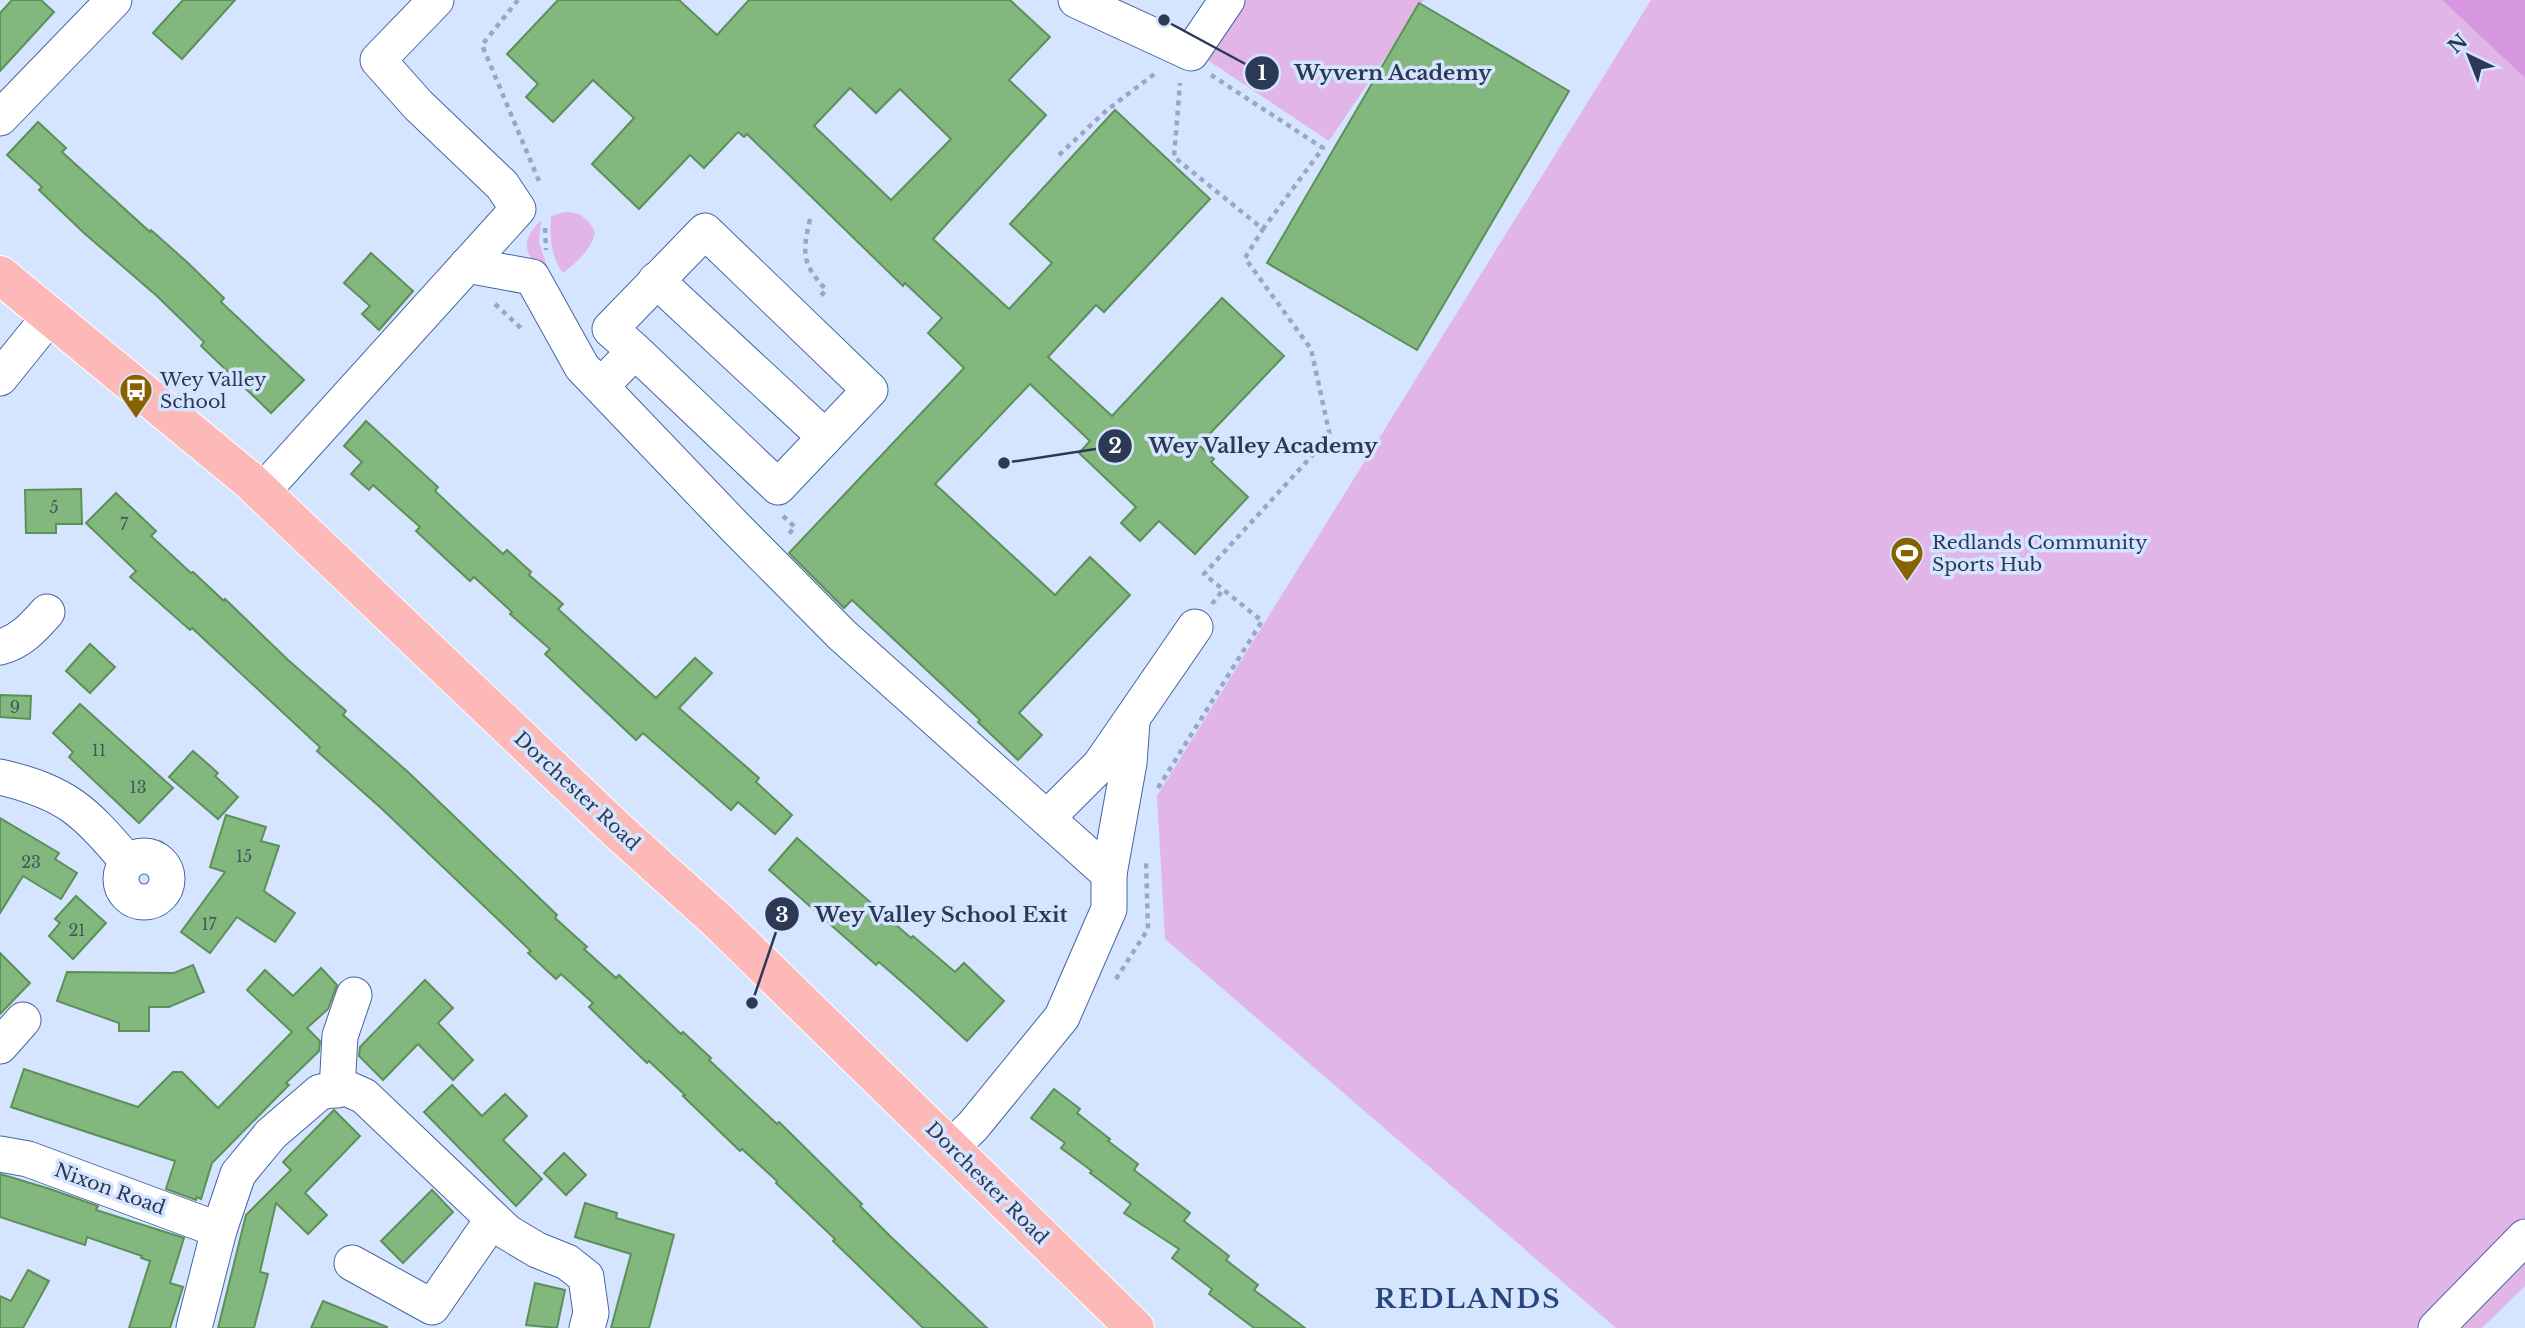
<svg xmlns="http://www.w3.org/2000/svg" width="2525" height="1328" font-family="'Libre Baskerville',serif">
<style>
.green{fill:#e1b6e7}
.forest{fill:#d797e0}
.building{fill:#82b77d;stroke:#5c9058;stroke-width:2;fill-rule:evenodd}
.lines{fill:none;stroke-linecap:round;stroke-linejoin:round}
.minor-casing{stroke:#4766a0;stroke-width:37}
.major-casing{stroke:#fff;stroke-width:40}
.path{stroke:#98a7c2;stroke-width:4.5;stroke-dasharray:5 5;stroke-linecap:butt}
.minor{stroke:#fff;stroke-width:35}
.major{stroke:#fdb9b7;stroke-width:38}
.labels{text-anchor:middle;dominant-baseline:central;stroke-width:7;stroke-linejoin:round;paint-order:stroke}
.number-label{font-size:16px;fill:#41585e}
.poi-label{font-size:19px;fill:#2b3954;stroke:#d5e4ff;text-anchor:start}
.street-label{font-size:19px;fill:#2b3954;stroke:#d5e4ff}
.district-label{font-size:26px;font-weight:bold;letter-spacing:2px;fill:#28457c;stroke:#d5e4ff}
.leader{fill:none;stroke:#2b3954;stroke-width:2.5}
.callout-dot{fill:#2b3954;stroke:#d5e4ff;stroke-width:2.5}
.mark-label{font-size:21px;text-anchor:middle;font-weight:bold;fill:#fff}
.callout-label{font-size:21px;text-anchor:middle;font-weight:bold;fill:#2b3954;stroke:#d5e4ff;stroke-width:7;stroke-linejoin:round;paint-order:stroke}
</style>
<rect width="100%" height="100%" fill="#d5e4ff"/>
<g class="green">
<polygon points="1236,0 1424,0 1329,141 1200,55"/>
<polygon points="1651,0 2442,0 2525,78 2525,1286 2482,1328 1616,1328 1165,939 1157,796"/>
<path d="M564 212C580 211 588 219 595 232 593 248 575 264 563 273 550 256 550 237 551 216Z"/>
<path d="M541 220 539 242 551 278C527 257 516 246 541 220Z"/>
</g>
<polygon class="forest" points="2442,0 2525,0 2525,78"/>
<g class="building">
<polygon points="12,0 41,0 54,12 0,71 0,13"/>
<polygon points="183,0 235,0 182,59 153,33"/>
<path d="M558 0H679L717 35 749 0H1010L1050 37 1009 80 1046 115 933 239 1009 309 1052 263 1010 224 1115 110 1210 199 1104 312 1096 305 1048 357 1112 416 1222 298 1284 356 1199 445 1214 459 1211 462 1248 497 1195 554 1159 521 1140 541 1121 523 1136 507 1079 453 1090 441 1030 384 935 484 1055 595 1090 557 1130 595 1019 713 1042 735 1018 760 978 722 980 720 852 600 844 608 789 553 964 368 928 333 942 318 905 283 903 286 747 134 744 137 738 132 704 168 690 155 639 209 592 164 634 118 593 80 553 122 526 97 538 84 507 54ZM850 88 876 113 900 89 951 139 891 200 814 126Z"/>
<polygon points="1419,3 1569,91 1417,350 1267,263"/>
<polygon points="38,122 66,148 62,152 150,232 151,230 188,263 224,298 221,302 304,380 271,413 201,346 204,342 157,296 84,233 39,190 42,187 7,155"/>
<polygon points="371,253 413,291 379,330 362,314 370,306 344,283"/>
<polygon points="366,421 438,487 435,491 468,522 503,554 507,550 531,572 529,575 563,604 558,609 656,698 695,658 712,673 679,708 759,778 756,782 792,815 775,834 738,802 731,810 643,733 636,740 545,654 550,649 510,614 512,612 474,577 470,581 446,559 416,531 420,527 373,485 369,490 351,474 362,462 344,446"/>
<polygon points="81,489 82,524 56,524 56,533 26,533 25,490"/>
<polygon points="116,493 156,531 151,536 191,573 193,572 224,601 225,599 287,659 346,711 343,715 408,772 557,915 555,918 587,947 584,949 616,978 619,975 681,1034 683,1032 711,1058 709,1060 777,1124 779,1122 862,1204 860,1206 890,1236 987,1328 923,1328 833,1241 835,1239 776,1183 777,1181 742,1149 740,1151 683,1096 685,1095 649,1061 647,1063 589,1007 593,1003 561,974 556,979 528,953 531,951 381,808 317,751 320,747 192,628 190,630 130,577 136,571 86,523"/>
<polygon points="90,644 115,667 90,693 66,671"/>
<polygon points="0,695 31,696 30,719 0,717"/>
<polygon points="80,704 173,788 139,823 69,757 73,752 53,733"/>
<polygon points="193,751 218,773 215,776 238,797 218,819 169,777"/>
<polygon points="226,815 266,827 261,841 279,846 264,891 295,913 275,942 237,917 210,953 181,932 225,872 210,867"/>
<polygon points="0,818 59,853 55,859 77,873 61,899 23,876 0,913"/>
<polygon points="797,838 911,938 913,936 955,972 964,963 1004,1001 967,1041 918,996 879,962 876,965 769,870"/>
<polygon points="76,896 106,923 73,959 49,936 60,923 55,919"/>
<polygon points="0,953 30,983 0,1014"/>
<polygon points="193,965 204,992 169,1007 149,1007 149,1031 119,1031 119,1023 57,1001 67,972 174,973"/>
<polygon points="321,968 337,985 328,1009 307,1028 320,1041 319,1051 286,1083 289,1085 212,1163 201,1199 197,1197 196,1200 166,1189 175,1161 11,1107 24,1069 138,1107 173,1072 182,1072 218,1108 292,1032 247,990 265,970 293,996"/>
<polygon points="425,980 453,1008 438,1023 473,1060 453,1080 418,1044 383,1080 359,1056 360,1047"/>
<polygon points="452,1085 482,1116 505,1094 527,1116 503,1140 542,1179 516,1206 424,1112"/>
<polygon points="1054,1089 1080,1109 1077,1113 1110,1139 1108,1141 1138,1164 1134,1170 1190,1213 1184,1221 1229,1256 1226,1260 1258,1285 1254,1290 1305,1328 1254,1328 1209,1294 1212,1289 1172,1258 1179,1249 1124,1213 1131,1204 1090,1173 1092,1171 1061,1148 1065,1143 1031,1118"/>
<polygon points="334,1110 360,1136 305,1193 327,1215 308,1234 276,1203 260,1272 268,1274 254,1328 218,1328 246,1215 291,1170 283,1162"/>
<polygon points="564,1153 586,1175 566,1195 544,1173"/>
<polygon points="0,1174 50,1189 98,1206 96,1210 184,1238 170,1283 183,1287 170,1328 129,1328 150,1261 141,1258 142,1256 87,1237 85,1245 0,1217"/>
<polygon points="432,1190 453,1212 403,1263 381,1241"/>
<polygon points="585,1203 617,1213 616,1218 674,1235 649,1328 611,1328 631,1254 575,1237"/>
<polygon points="28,1270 49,1281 23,1328 0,1328 0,1296 11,1301"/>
<polygon points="535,1283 565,1290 557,1328 526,1325"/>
<polygon points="323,1301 387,1327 387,1328 311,1328"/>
</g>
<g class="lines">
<defs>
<g id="minor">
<polyline points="1076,0 1191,53 1227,0"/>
<polyline points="0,118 114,0"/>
<polyline points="467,265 532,277 582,367 734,526 842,635 1109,874 1109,909 1062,1017 973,1126 951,1147"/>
<polyline points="656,280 825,437"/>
<polyline points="0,378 50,316"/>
<polyline points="601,386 635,351 778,487 870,390 705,231 610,329 635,351"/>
<polyline points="261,493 518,209 502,185 418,105 378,60 436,0"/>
<path d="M0 647C20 642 33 628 47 612"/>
<path d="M0 777C68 793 84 811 128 862"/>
<polyline points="1048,817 1100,765 1195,627"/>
<circle cx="144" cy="879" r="23"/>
<polyline points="1109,874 1129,763 1132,722"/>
<polyline points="0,1046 23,1020"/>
<polyline points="337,1090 340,1036 354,995"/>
<polyline points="0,1154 28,1159 219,1230"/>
<polyline points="352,1263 432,1307 493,1219"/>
<polyline points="194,1328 219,1230 238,1174 271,1134 320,1092 346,1088 364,1096 507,1232 537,1250 567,1262 586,1277 591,1313 587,1328"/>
<polyline points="2436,1328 2525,1237"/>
</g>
<polyline id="major" points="0,275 249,480 617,830 718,921 1135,1328"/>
</defs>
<use href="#minor" class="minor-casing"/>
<use href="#major" class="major-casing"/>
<g class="path">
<polyline points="518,0 482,45 539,181"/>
<polyline points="1211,75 1323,148 1263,229"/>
<polyline points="1059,155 1107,110 1157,72"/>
<path d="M810 219C802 255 802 263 826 290L819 298"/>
<polyline points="545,228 546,250"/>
<polyline points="495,304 522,329"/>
<polyline points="783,516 795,527 786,537"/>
<polyline points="1212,604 1222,591"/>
<polyline points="1158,788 1262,621 1204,574 1330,436 1311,349 1245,258 1263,229 1174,157 1180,83"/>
<polyline points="1116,979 1148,929 1146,861"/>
</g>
<use href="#minor" class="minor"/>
<use href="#major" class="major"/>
</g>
<defs>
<symbol id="bus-pin" viewBox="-11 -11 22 30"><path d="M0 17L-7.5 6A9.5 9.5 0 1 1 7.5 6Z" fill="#876200" stroke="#d5e4ff"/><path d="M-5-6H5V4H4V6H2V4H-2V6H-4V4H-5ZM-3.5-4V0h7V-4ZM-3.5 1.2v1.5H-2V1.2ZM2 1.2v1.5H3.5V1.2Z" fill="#fff"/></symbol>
<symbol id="stadium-pin" viewBox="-11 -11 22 30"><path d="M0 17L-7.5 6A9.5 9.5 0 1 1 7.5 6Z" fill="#876200" stroke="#d5e4ff"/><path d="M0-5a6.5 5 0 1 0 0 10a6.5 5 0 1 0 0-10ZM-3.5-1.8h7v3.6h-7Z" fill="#fff"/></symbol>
</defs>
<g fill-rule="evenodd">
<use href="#bus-pin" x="117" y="371" width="38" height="52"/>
<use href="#stadium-pin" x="1888" y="534" width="38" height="52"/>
</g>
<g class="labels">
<g class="number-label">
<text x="54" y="507">5</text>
<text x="124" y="524">7</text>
<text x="15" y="707">9</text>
<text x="99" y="750">11</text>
<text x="138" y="787">13</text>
<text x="244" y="856">15</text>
<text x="31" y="862">23</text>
<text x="209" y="924">17</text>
<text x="77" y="930">21</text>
</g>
<g class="poi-label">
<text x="160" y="379">Wey Valley<tspan x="160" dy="22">School</tspan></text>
<text x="1932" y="542">Redlands Community<tspan x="1932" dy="22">Sports Hub</tspan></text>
</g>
<g class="street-label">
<text transform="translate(577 791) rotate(43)">Dorchester Road</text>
<text transform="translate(987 1183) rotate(45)">Dorchester Road</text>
<text transform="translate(110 1189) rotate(20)">Nixon Road</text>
</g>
<g class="district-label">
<text x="1468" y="1299">REDLANDS</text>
</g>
</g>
<path class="leader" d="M1164 20L1262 73M1004 463L1115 446M752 1003L782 914"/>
<g class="callout-dot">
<circle cx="1164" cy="20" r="7"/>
<circle cx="1004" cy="463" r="7"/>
<circle cx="752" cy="1003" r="7"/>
<circle cx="1262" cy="73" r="18"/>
<circle cx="1115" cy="446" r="18"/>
<circle cx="782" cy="914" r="18"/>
</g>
<g class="mark-label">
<text x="1262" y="80">1</text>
<text x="1115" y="453">2</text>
<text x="782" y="922">3</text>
</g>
<g class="callout-label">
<text x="1393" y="80">Wyvern Academy</text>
<text x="1263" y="453">Wey Valley Academy</text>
<text x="941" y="922">Wey Valley School Exit</text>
</g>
<g transform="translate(2469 56) rotate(317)" stroke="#d5e4ff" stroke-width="5" paint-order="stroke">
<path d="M0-5L12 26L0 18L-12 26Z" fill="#2b3954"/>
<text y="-10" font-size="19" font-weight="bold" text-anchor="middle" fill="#2b3954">N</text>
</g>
</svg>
